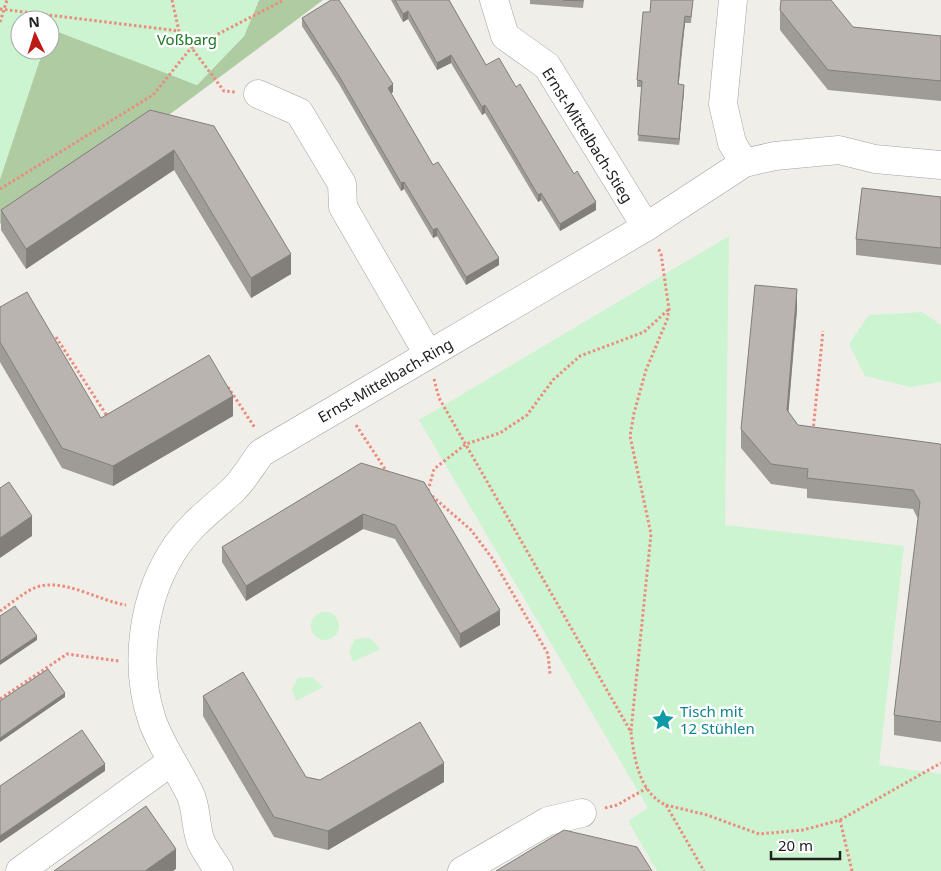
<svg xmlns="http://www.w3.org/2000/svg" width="941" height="871" font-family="'Noto Sans',sans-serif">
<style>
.forest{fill:#aecba2}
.park{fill:#ccf4d0}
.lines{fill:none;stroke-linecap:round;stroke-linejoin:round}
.minor-casing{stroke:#a2a2a2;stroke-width:29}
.path{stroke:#eb8c7f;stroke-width:3;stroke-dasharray:2.5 2.5;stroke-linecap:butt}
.minor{stroke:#fff;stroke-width:28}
.wall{fill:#9f9b96}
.shaded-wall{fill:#827e7a}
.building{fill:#b9b4af;stroke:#827e7a}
.labels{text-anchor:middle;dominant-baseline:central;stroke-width:5;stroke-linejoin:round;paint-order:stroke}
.park-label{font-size:15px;fill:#197522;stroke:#fff}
.street-label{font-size:15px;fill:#212121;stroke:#fff}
.culture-label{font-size:15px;fill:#0d838f;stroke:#fff;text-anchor:start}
</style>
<rect width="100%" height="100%" fill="#f0eee9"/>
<polygon class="forest" points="259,0 323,0 138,138 0,224 0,179 43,50 50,50 50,27 197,85 244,36"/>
<g class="park">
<polygon points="0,0 259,0 244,36 197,85 50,29 50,20 20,20 20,50 43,50 0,179"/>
<polygon points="729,236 725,525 904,546 879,765 941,774 941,871 657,871 628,821 648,808 419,420"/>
<polygon points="922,312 941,325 941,382 910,387 865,376 849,344 869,315"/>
<circle cx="325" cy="626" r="14"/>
<polygon points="370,638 380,649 353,662 349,651 355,639"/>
<polygon points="312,677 323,687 296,701 292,689 298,678"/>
</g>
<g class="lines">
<defs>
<g id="minor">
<polyline points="494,0 505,36 547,66 646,227"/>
<polyline points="733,0 723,104 732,143 744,163"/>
<polyline points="258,94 299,112 342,184 343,207 428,354"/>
<polyline points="20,871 171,762"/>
<path d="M219 871C213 862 206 852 201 842 195 827 197 808 190 794 178 769 161 746 152 720 133 663 143 594 177 545 193 522 214 508 234 489 244 479 252 465 261 453L646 227 744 163 775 156 839 150 875 159 941 165"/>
<polyline points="462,871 548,821 582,813"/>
</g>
</defs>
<use href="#minor" class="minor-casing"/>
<g class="path">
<polyline points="172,0 179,31 224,91 235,92"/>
<polyline points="0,9 179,31"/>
<polyline points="0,22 7,0"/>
<polyline points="0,189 153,95 191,48 284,0"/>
<polyline points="56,337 107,416 109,414"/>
<path d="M434 379 439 398 631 732C634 757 639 793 666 805L704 871"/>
<polyline points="228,387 255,428"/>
<polyline points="356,425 387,472"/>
<polyline points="813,431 823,331"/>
<polyline points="428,491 434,469 466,444 500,433 527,415 553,380 580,356 644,332 669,309"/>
<polyline points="432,496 471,530 492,558 548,654 550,674"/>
<path d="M0 611C10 604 21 595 32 589 60 575 98 601 126 605"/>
<polyline points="0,699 67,654 119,661"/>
<polyline points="631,731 651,534 630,436 634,413 646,370 667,320 669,309 661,254 658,248"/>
<polyline points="666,805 707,815 759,834 803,830 840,820 852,871"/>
<polyline points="605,808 617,805 647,788"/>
<polyline points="840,820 941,763"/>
</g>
<use href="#minor" class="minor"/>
</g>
<g class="wall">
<polygon points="391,0 449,0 486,65 516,87 596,210 560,231 541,200 538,202 485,113 482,115 451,63 437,70 408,19 403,22"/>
<polygon points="530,0 584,0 583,8 530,4"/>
<polygon points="651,0 693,0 691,23 685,23 681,56 678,84 684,91 679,145 638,141 642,87 637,87 637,80 650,12"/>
<polygon points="780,10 853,27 941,36 941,101 828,90 780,30"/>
<polygon points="302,18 393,92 391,93 433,165 499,265 466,285 437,236 433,238 404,189 401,191 339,84 302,26"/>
<polygon points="150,110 291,274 251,298 174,170 26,269 1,230 1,210"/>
<polygon points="941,197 941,265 856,255 856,239"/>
<polygon points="0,307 101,418 233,416 113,486 62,468 0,362"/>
<polygon points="797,309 788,412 798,425 941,445 941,742 894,735 894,715 918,519 913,509 807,498 807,489 771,484 741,448 741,429"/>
<polygon points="424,482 500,625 460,648 395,539 363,529 246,601 222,562 222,547"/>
<polygon points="203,696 306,777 320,780 444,782 328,850 274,837 203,716"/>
</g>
<g class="shaded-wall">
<polygon points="408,11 408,19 403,22 403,14"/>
<polygon points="685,16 685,23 678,91 678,84"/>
<polygon points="451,55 451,63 437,70 437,63"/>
<polygon points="393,84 393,92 388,95 388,88"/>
<polygon points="684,85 684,91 679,145 679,139"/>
<polygon points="485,105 485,113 482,115 482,107"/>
<polygon points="174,150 174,170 26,269 26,249"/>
<polygon points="404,182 404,189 401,191 401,183"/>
<polygon points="541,193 541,200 538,202 538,195"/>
<polygon points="596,202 596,210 560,231 560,224"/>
<polygon points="437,228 437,236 433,238 433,230"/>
<polygon points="291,254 291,274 251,298 251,278"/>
<polygon points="499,258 499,265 466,285 466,277"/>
<polygon points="797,289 797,309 787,430 787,410"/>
<polygon points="233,396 233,416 113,486 113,466"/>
<polygon points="363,514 363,529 246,601 246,586"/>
<polygon points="32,516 32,536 0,558 0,538"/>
<polygon points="500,610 500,625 460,648 460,634"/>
<polygon points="37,636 37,640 0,665 0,661"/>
<polygon points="65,693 65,697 0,742 0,738"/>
<polygon points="444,763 444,782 328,850 328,831"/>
<polygon points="105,764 105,771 0,843 0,836"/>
<polygon points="176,849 176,869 173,871 145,871"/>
</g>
<g class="building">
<polygon points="331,0 339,0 393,84 388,88 433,165 438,162 499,258 466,277 437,228 433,230 404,182 401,183 339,76 302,18"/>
<polygon points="395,0 449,0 486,65 499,58 516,87 520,84 574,174 577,171 596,202 560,224 541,193 538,195 485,105 482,107 451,55 437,63 408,11 403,14"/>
<polygon points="563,0 583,0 583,1"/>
<polygon points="651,0 693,0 691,17 685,16 681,49 678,84 684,85 679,139 638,135 642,81 637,80 643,12 650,12"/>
<polygon points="781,0 831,0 853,27 941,36 941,81 828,70 780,10"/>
<polygon points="150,110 214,126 291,254 251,278 174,150 26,249 1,210"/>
<polygon points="862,188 941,197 941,248 856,239"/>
<polygon points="755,285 797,289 787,410 798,425 940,444 941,445 941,722 894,715 920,502 913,490 807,478 808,469 771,464 741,429"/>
<polygon points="27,292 101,418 209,355 233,396 113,466 62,448 0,342 0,307"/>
<polygon points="361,463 424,482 500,610 460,634 395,525 363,514 246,586 222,547"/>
<polygon points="9,482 32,516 0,538 0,488"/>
<polygon points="15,606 37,636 0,661 0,616"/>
<polygon points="48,669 65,693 0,738 0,701"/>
<polygon points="243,672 306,777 320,780 420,722 444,763 328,831 274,817 203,696"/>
<polygon points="82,730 105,764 0,836 0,786"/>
<polygon points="146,806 176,849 145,871 54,871"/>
<polygon points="564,830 637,847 652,871 496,871"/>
</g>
<defs>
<symbol id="sight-bare" viewBox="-9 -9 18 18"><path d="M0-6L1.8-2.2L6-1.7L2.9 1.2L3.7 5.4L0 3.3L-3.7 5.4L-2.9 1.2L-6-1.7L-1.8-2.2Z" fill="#0f9aa8" stroke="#fff" stroke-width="2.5" paint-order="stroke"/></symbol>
</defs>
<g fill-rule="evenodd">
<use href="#sight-bare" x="647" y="704" width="32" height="32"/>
</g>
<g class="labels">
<g class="park-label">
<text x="187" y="39">Voßbarg</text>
</g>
<g class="street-label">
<text transform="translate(588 135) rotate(58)">Ernst-Mittelbach-Stieg</text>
<text transform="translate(385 380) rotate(-30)">Ernst-Mittelbach-Ring</text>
</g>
<g class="culture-label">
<text x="680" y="711">Tisch mit<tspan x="680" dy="17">12 Stühlen</tspan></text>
</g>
</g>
<g transform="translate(35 35) rotate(356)"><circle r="24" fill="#ffffff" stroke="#a6a6a6"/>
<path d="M0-4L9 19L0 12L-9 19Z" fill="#bb1a17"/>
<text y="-8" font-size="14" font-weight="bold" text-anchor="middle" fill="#212121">N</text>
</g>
<path d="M771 851v8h69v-8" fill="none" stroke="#212121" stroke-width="2.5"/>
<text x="778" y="851" font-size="15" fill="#212121" stroke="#ffffff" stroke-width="4" paint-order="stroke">20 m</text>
</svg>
